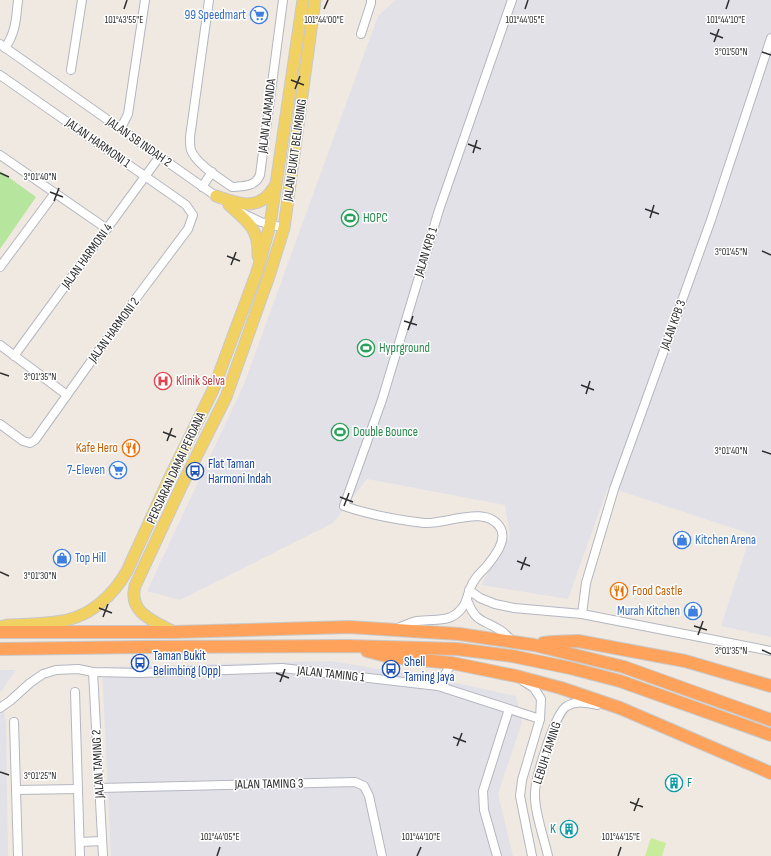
<svg xmlns="http://www.w3.org/2000/svg" width="771" height="856" font-family="'Sofia Sans Condensed',sans-serif">
<style>
.industrial{fill:#e3e1e8}
.green{fill:#b6e59e}
.pitch{fill:#c9ec9a}
.lines{fill:none;stroke-linecap:round;stroke-linejoin:round}
.minor-casing{stroke:#b4b7c1;stroke-width:10}
.major-casing{stroke:#c9c9c9;stroke-width:13}
.highway-casing{stroke:#c9c9c9;stroke-width:14}
.minor{stroke:#fff;stroke-width:8}
.major{stroke:#f2d163;stroke-width:11}
.highway{stroke:#ffa35c;stroke-width:12}
.ticks{fill:none;stroke:#2e2e2e;stroke-width:1.5}
.labels{text-anchor:middle;dominant-baseline:central;stroke-width:3;stroke-linejoin:round;paint-order:stroke}
.shop-label{font-size:13px;fill:#366cbe;stroke:#fff;text-anchor:end}
.street-label{font-size:13px;fill:#2e2e2e;stroke:#fff}
.leisure-label{font-size:13px;fill:#27864d;stroke:#fff;text-anchor:start}
.health-label{font-size:13px;fill:#be3a42;stroke:#fff;text-anchor:start}
.food-label{font-size:13px;fill:#c56008;stroke:#fff;text-anchor:end}
.transit-label{font-size:13px;fill:#164399;stroke:#fff;text-anchor:start}
.culture-label{font-size:13px;fill:#0d838f;stroke:#fff;text-anchor:start}
.ticks-label{font-size:10px;text-anchor:middle;fill:#2e2e2e;stroke:#fff;stroke-width:3;stroke-linejoin:round;paint-order:stroke}
</style>
<rect width="100%" height="100%" fill="#efe9e1"/>
<g class="industrial">
<polygon points="395,0 771,0 771,637 721,626 751,534 608,487 568,599 481,585 510,536 505,505 367,479 333,523 180,600 147,591 244,384 378,16"/>
<polygon points="331,661 433,678 516,696 522,722 498,794 513,856 111,856 102,667"/>
<polygon points="0,670 16,670 0,693"/>
<polygon points="0,697 6,721 8,856 0,856"/>
</g>
<polygon class="green" points="0,171 36,197 0,249"/>
<polygon class="pitch" points="651,838 666,843 662,856 645,856"/>
<g class="lines">
<defs>
<g id="minor">
<path d="M209 0 190 137C190 141 190 147 191 150 196 164 221 179 232 187 244 186 255 187 260 175L283 0"/>
<polyline points="361,34 371,3 371,0"/>
<polyline points="0,44 220,199"/>
<path d="M5 48C16 32 16 19 18 0"/>
<polyline points="71,70 82,0"/>
<polyline points="0,75 172,195 186,205 193,215 188,229 134,301 35,440 30,443 23,441 0,424"/>
<polyline points="121,128 128,114 145,0"/>
<polyline points="0,155 107,229"/>
<polyline points="202,187 212,172"/>
<polyline points="242,213 261,222 284,228"/>
<polyline points="0,267 55,193"/>
<polyline points="0,345 67,395"/>
<polyline points="14,356 160,156"/>
<polyline points="469,590 480,598 495,604 514,608 582,614 771,651"/>
<path d="M467 600C476 623 482 619 500 630 505 633 508 637 512 641"/>
<polyline points="582,614 586,583 614,489 711,220 771,38"/>
<path d="M397 628C404 626 411 622 417 621 435 618 450 624 462 608 467 602 467 596 470 589 473 580 479 574 486 567 493 558 507 542 501 529 487 503 446 525 424 523 399 520 367 514 344 506L382 400 439 210 512 0"/>
<polyline points="93,672 103,856"/>
<polyline points="523,681 534,688 541,699 540,719 522,780 520,796 532,856"/>
<polyline points="438,686 452,663"/>
<polyline points="75,692 80,856"/>
<polyline points="0,708 10,701 30,683 43,674 56,670 78,669 93,672 140,673 282,668 438,686 540,719"/>
<polyline points="14,722 18,856"/>
<polyline points="100,788 355,782 364,786 369,796 382,856"/>
<polyline points="16,790 78,789"/>
<polyline points="80,842 102,841"/>
<polyline points="497,856 484,810 483,791 509,709"/>
<path d="M548 856C544 838 534 811 535 793 535 779 555 712 567 706 577 700 587 703 597 705"/>
</g>
<g id="major">
<path d="M216 196C232 201 249 210 265 198 269 195 272 190 275 186"/>
<path d="M229 205C248 222 259 228 258 256"/>
<path d="M0 627 8 625C26 624 50 624 67 620 93 614 114 594 127 571L169 479 213 390 257 272 270 225 303 0"/>
<path d="M174 632C154 621 128 613 135 586L182 485 226 397 269 276 284 228 315 0"/>
</g>
<g id="highway">
<polyline points="0,632 174,632 349,627 459,634 534,645 624,667 771,720"/>
<polyline points="543,643 552,642 578,641 685,661 771,686"/>
<polyline points="0,649 143,647 348,646 457,649 512,656 570,668 620,681 771,735"/>
<polyline points="367,651 390,657 452,663 516,676 561,688 620,708 771,773"/>
</g>
</defs>
<use href="#minor" class="minor-casing"/>
<use href="#major" class="major-casing"/>
<use href="#highway" class="highway-casing"/>
<use href="#minor" class="minor"/>
<use href="#major" class="major"/>
<use href="#highway" class="highway"/>
</g>
<path class="ticks" d="M124 9 127 0M324 9 328 0M525 9 528 0M726 9 729 0M710 33 723 38M714 42 719 29M762 52 771 55M291 80 304 85M295 89 300 76M468 144 481 149M473 153 477 140M0 173 9 177M50 192 63 197M54 201 59 188M645 209 659 214M650 218 654 205M762 251 771 255M227 256 240 261M231 265 236 252M404 321 417 325M408 330 413 316M0 373 9 376M581 385 594 390M586 394 590 381M163 432 176 437M167 441 172 428M762 451 771 454M340 497 353 502M344 506 349 493M517 561 530 566M521 570 526 557M0 572 9 576M99 608 112 613M103 617 108 604M694 626 707 630M698 635 703 621M762 650 771 654M276 673 289 678M280 682 285 669M453 737 466 742M457 746 462 733M0 772 9 775M630 802 643 807M634 811 639 798M217 856 220 847M417 856 421 847M618 856 621 847"/>
<defs>
<symbol id="supermarket-ring" viewBox="-11 -11 22 22"><circle r="9.5" fill="#fff" stroke="#3f7fe0" stroke-width="1.5"/><path d="M-6-5.5h2.5l.6 2H6L4.5 2H-2.5L-4.4-4H-6ZM-1.5 3.2a1.3 1.3 0 1 0 .1 0ZM3 3.2a1.3 1.3 0 1 0 .1 0Z" fill="#3f7fe0"/></symbol>
<symbol id="stadium-ring" viewBox="-11 -11 22 22"><circle r="9.5" fill="#fff" stroke="#2e9e5b" stroke-width="1.5"/><path d="M0-5a6.5 5 0 1 0 0 10a6.5 5 0 1 0 0-10ZM-3.5-1.8h7v3.6h-7Z" fill="#2e9e5b"/></symbol>
<symbol id="hospital-ring" viewBox="-11 -11 22 22"><circle r="9.5" fill="#fff" stroke="#e0444e" stroke-width="1.5"/><path d="M-5-5h3v3.5h4V-5h3V5h-3V1.5h-4V5h-3Z" fill="#e0444e"/></symbol>
<symbol id="restaurant-ring" viewBox="-11 -11 22 22"><circle r="9.5" fill="#fff" stroke="#e8710a" stroke-width="1.5"/><path d="M-5-6h1v4h1v-4h1v4h1v-4h1v5L-1.5 .5V6h-2V.5L-5-1ZM5-6V6H3V1.5H1.5Q1.5-4 5-6Z" fill="#e8710a"/></symbol>
<symbol id="bus-ring" viewBox="-11 -11 22 22"><circle r="9.5" fill="#fff" stroke="#1a4fb4" stroke-width="1.5"/><path d="M-5-6H5V4H4V6H2V4H-2V6H-4V4H-5ZM-3.5-4V0h7V-4ZM-3.5 1.2v1.5H-2V1.2ZM2 1.2v1.5H3.5V1.2Z" fill="#1a4fb4"/></symbol>
<symbol id="shop-ring" viewBox="-11 -11 22 22"><circle r="9.5" fill="#fff" stroke="#3f7fe0" stroke-width="1.5"/><path d="M-5-2.5h2.3a2.7 3.5 0 0 1 5.4 0H5L5.5 6h-11ZM-1.5-2.5h3a1.5 2.3 0 0 0-3 0Z" fill="#3f7fe0"/></symbol>
<symbol id="building-ring" viewBox="-11 -11 22 22"><circle r="9.5" fill="#fff" stroke="#0f9aa8" stroke-width="1.5"/><path d="M-4-6H4V6H1V3H-1V6H-4ZM-2.5-4.3h1.7v1.8h-1.7ZM.8-4.3h1.7v1.8H.8ZM-2.5-1h1.7V.8h-1.7ZM.8-1h1.7V.8H.8Z" fill="#0f9aa8"/></symbol>
</defs>
<g fill-rule="evenodd">
<use href="#supermarket-ring" x="249" y="5" width="20" height="20"/>
<use href="#stadium-ring" x="340" y="208" width="20" height="20"/>
<use href="#stadium-ring" x="356" y="338" width="20" height="20"/>
<use href="#hospital-ring" x="153" y="371" width="20" height="20"/>
<use href="#stadium-ring" x="330" y="422" width="20" height="20"/>
<use href="#restaurant-ring" x="121" y="438" width="20" height="20"/>
<use href="#supermarket-ring" x="108" y="460" width="20" height="20"/>
<use href="#bus-ring" x="185" y="461" width="20" height="20"/>
<use href="#shop-ring" x="672" y="530" width="20" height="20"/>
<use href="#shop-ring" x="52" y="548" width="20" height="20"/>
<use href="#restaurant-ring" x="609" y="581" width="20" height="20"/>
<use href="#shop-ring" x="683" y="601" width="20" height="20"/>
<use href="#bus-ring" x="130" y="653" width="20" height="20"/>
<use href="#bus-ring" x="381" y="659" width="20" height="20"/>
<use href="#building-ring" x="664" y="773" width="20" height="20"/>
<use href="#building-ring" x="559" y="819" width="20" height="20"/>
</g>
<g class="labels">
<g class="shop-label">
<text x="246" y="15">99 Speedmart</text>
<text x="105" y="470">7-Eleven</text>
<text x="695" y="540" text-anchor="start">Kitchen Arena</text>
<text x="75" y="558" text-anchor="start">Top Hill</text>
<text x="680" y="611">Murah Kitchen</text>
</g>
<g class="street-label">
<text transform="translate(267 116) rotate(-83)">JALAN ALAMANDA</text>
<text transform="translate(139 142) rotate(35)">JALAN SB INDAH 2</text>
<text transform="translate(98 143) rotate(35)">JALAN HARMONI 1</text>
<text transform="translate(295 150) rotate(-82)">JALAN BUKIT BELIMBING</text>
<text transform="translate(426 252) rotate(-73)">JALAN KPB 1</text>
<text transform="translate(87 256) rotate(-54)">JALAN HARMONI 4</text>
<text transform="translate(673 325) rotate(-70)">JALAN KPB 3</text>
<text transform="translate(114 330) rotate(-54)">JALAN HARMONI 2</text>
<text transform="translate(176 468) rotate(-65)">PERSIARAN DAMAI PERDANA</text>
<text transform="translate(331 674) rotate(6)">JALAN TAMING 1</text>
<text transform="translate(547 753) rotate(-72)">LEBUH TAMING</text>
<text transform="translate(98 764) rotate(-93)">JALAN TAMING 2</text>
<text transform="translate(269 784) rotate(-1)">JALAN TAMING 3</text>
</g>
<g class="leisure-label">
<text x="363" y="218">HOPC</text>
<text x="379" y="348">Hyprground</text>
<text x="353" y="432">Double Bounce</text>
</g>
<g class="health-label">
<text x="176" y="381">Klinik Selva</text>
</g>
<g class="food-label">
<text x="118" y="448">Kafe Hero</text>
<text x="632" y="591" text-anchor="start">Food Castle</text>
</g>
<g class="transit-label">
<text x="208" y="464">Flat Taman<tspan x="208" dy="15">Harmoni Indah</tspan></text>
<text x="153" y="656">Taman Bukit<tspan x="153" dy="15">Belimbing (Opp)</tspan></text>
<text x="404" y="662">Shell<tspan x="404" dy="15">Taming Jaya</tspan></text>
</g>
<g class="culture-label">
<text x="687" y="783">F</text>
<text x="556" y="829" text-anchor="end">K</text>
</g>
</g>
<g class="ticks-label">
<text x="124" y="23">101°43'55"E</text>
<text x="324" y="23">101°44'00"E</text>
<text x="525" y="23">101°44'05"E</text>
<text x="726" y="23">101°44'10"E</text>
<text x="731" y="55">3°01'50"N</text>
<text x="40" y="180">3°01'40"N</text>
<text x="731" y="255">3°01'45"N</text>
<text x="40" y="380">3°01'35"N</text>
<text x="731" y="454">3°01'40"N</text>
<text x="40" y="579">3°01'30"N</text>
<text x="731" y="654">3°01'35"N</text>
<text x="40" y="779">3°01'25"N</text>
<text x="220" y="840">101°44'05"E</text>
<text x="421" y="840">101°44'10"E</text>
<text x="621" y="840">101°44'15"E</text>
</g>
</svg>
